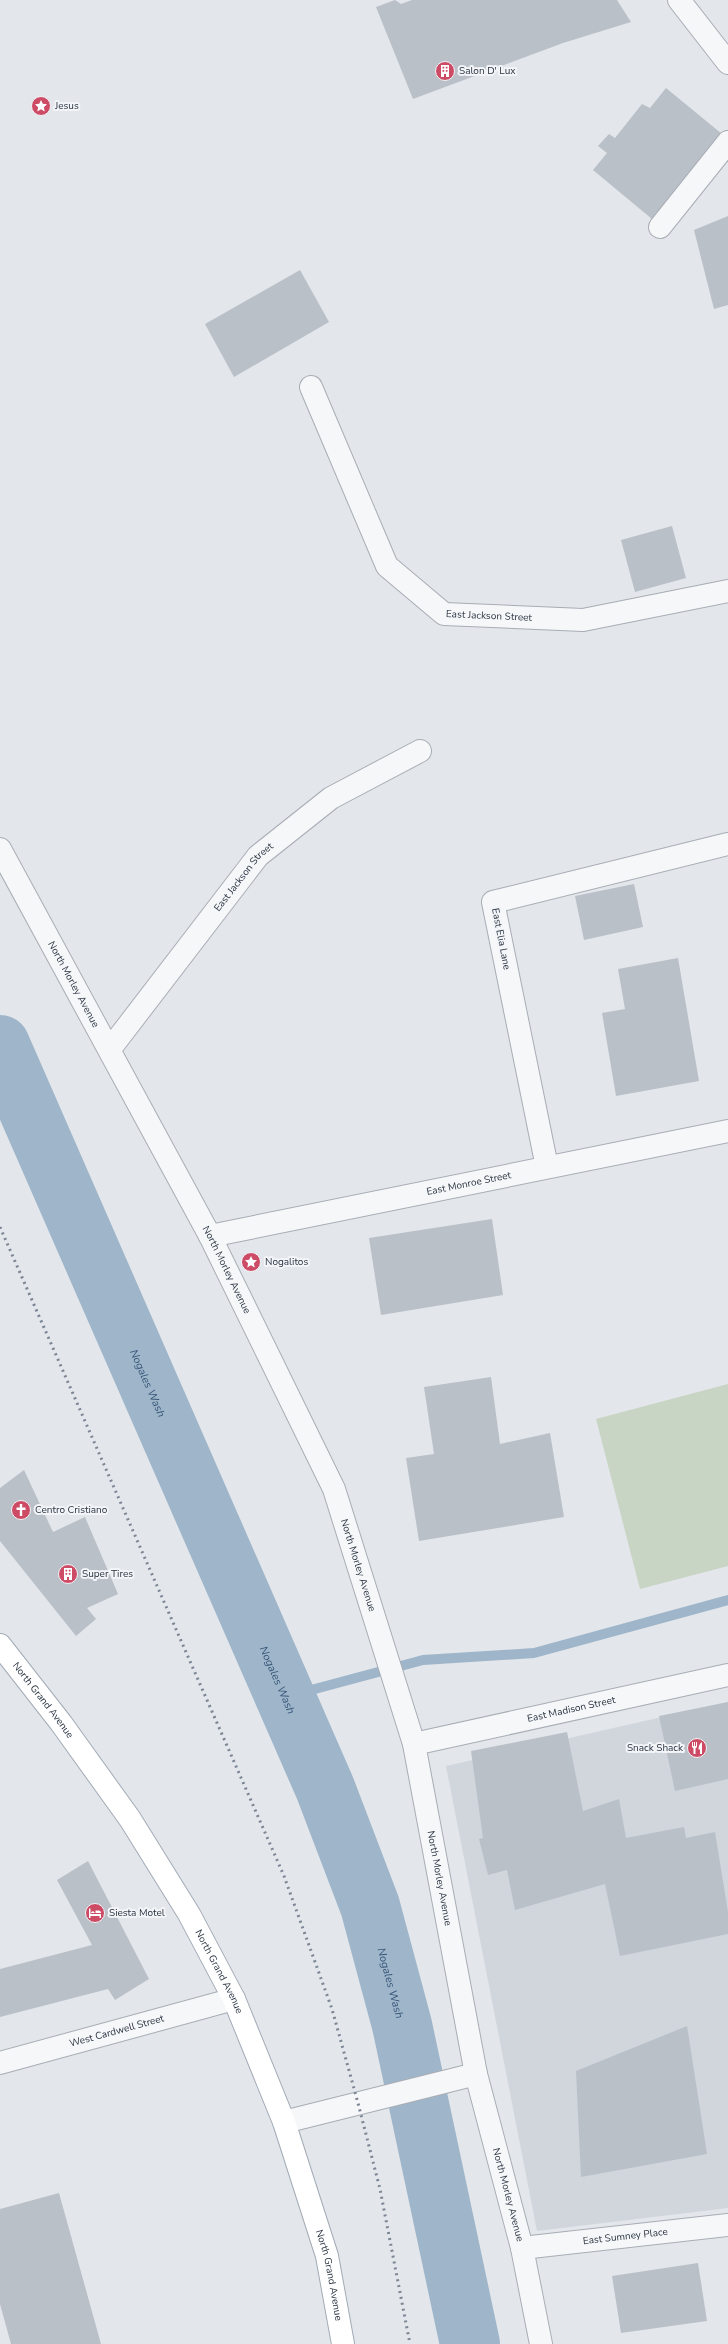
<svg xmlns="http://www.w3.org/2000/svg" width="728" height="2344" font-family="'Nunito Sans',sans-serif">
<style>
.built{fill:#d1d6dd}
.green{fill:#c9d5c4}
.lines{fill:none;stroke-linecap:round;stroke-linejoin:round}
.stream{stroke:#9fb6ca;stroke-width:10}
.river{stroke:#9fb6ca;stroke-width:60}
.building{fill:#bac0c8}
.minor-casing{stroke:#a8adb5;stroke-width:24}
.primary-casing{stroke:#a2abb6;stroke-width:24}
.minor{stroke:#f6f7f9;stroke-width:22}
.primary{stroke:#fff;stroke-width:22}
.rail{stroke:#7c8694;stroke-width:3;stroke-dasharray:2 4;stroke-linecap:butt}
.labels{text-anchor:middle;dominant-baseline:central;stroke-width:4;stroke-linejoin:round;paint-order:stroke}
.poi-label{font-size:10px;fill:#2b3543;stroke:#f3f5f8;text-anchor:start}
.street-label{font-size:10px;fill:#2b3543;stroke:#f3f5f8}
.water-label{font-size:11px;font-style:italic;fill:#355577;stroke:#f3f5f8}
</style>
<rect width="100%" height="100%" fill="#e3e6eb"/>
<polygon class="built" points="728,1702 728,2208 537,2231 446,1766"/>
<polygon class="green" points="728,1384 728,1566 640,1589 596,1419"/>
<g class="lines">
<polyline class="stream" points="285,1697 423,1660 534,1653 728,1600"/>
<path class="river" id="s1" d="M0 1045 325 1788 370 1906 402 2025 470 2344"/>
</g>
<g class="building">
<polygon points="395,0 401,4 412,0 617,0 631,22 563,43 413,99 376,7"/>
<polygon points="666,88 722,134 652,219 593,170 607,153 598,146 609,134 615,138 642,104 650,108"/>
<polygon points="728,216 728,305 714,309 694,230"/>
<polygon points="300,270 329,322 234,377 205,324"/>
<polygon points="672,526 686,578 635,592 621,540"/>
<polygon points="634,884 643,927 584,940 575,896"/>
<polygon points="678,958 699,1081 616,1096 602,1013 625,1009 618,969"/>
<polygon points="492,1219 503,1295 381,1315 369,1238"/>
<polygon points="491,1377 500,1444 550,1433 564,1517 419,1541 406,1458 434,1454 424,1387"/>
<polygon points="24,1470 53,1532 85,1517 118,1594 87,1608 96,1619 76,1636 0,1541 0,1488"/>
<polygon points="728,1702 728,1779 675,1791 659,1716"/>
<polygon points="567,1732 583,1811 619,1799 626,1838 684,1827 686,1838 715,1832 728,1912 728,1934 620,1956 605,1884 515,1910 507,1870 488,1875 479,1839 483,1838 471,1751"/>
<polygon points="88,1861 149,1979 115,2000 108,1989 0,2017 0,1969 92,1945 57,1880"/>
<polygon points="687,2026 707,2154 581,2177 576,2071"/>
<polygon points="59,2193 101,2344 11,2344 0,2304 0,2209"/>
<polygon points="698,2263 707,2321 621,2333 612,2276"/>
</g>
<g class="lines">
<defs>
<g id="minor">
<polyline points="679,0 728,63"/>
<polyline points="660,227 728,142"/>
<path id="s2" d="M311 387 387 566 444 614 583 620 728 591"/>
<path id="s3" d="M0 849 210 1236 334 1489 414 1744 476 2074 522 2248 541 2344"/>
<path id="s4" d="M110 1049 258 856 331 798 420 751"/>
<polyline points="547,1167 493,902 728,844"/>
<path id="s5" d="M210 1236 728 1131"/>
<path id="s6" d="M414 1744 728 1675"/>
<path id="s7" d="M0 2063 234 1999"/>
<polyline points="284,2122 476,2074"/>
<path id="s8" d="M522 2248 728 2225"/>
</g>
<g id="primary">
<path id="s9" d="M0 1645 61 1723 130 1819 189 1914 234 1999 284 2122 327 2256 343 2344"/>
</g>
</defs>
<use href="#minor" class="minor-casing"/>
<use href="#primary" class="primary-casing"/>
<use href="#minor" class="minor"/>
<use href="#primary" class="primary"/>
<polyline class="rail" points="0,1227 284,1876 332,2009 358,2103 380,2189 410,2344"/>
</g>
<defs>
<symbol id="building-disc" viewBox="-11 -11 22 22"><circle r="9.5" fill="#cd4b64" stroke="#f3f5f8"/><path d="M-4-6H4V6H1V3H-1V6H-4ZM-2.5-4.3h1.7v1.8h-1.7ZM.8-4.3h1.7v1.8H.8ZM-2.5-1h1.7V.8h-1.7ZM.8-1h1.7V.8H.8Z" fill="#fff"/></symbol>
<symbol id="sight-disc" viewBox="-11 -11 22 22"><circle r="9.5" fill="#cd4b64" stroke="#f3f5f8"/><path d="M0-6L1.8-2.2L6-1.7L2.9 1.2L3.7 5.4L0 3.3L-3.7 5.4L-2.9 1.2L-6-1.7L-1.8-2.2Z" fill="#fff"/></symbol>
<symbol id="church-disc" viewBox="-11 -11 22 22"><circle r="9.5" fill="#cd4b64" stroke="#f3f5f8"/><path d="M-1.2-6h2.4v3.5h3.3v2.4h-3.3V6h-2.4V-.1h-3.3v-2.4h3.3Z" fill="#fff"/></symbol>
<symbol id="restaurant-disc" viewBox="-11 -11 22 22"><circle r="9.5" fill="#cd4b64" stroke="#f3f5f8"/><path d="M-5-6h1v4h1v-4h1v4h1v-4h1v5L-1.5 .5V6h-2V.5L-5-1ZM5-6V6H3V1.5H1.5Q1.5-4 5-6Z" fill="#fff"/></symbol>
<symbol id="hotel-disc" viewBox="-11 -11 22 22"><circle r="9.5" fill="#cd4b64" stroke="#f3f5f8"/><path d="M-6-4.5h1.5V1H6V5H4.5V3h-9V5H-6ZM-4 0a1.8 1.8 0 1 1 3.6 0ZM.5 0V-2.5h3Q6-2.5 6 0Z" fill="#fff"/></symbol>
</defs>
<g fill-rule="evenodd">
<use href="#building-disc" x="434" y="60" width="22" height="22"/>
<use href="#sight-disc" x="30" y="95" width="22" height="22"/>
<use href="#sight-disc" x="240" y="1251" width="22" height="22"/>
<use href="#church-disc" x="10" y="1499" width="22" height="22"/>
<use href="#building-disc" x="57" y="1563" width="22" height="22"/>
<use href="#restaurant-disc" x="686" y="1737" width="22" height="22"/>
<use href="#hotel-disc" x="84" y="1902" width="22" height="22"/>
</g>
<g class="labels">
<g class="poi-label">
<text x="459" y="71">Salon D' Lux</text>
<text x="55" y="106">Jesus</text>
<text x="265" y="1262">Nogalitos</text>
<text x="35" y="1510">Centro Cristiano</text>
<text x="82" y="1574">Super Tires</text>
<text x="683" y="1748" text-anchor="end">Snack Shack</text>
<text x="109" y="1913">Siesta Motel</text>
</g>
<g class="street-label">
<text stroke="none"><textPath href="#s2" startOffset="314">East Jackson Street</textPath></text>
<text stroke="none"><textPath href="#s4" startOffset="218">East Jackson Street</textPath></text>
<text transform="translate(501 939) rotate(79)">East Elia Lane</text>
<text stroke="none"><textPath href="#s3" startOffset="154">North Morley Avenue</textPath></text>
<text stroke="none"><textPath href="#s5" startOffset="264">East Monroe Street</textPath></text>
<text stroke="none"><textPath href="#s3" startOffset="478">North Morley Avenue</textPath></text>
<text stroke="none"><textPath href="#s3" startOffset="802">North Morley Avenue</textPath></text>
<text stroke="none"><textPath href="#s9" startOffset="70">North Grand Avenue</textPath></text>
<text stroke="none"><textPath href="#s6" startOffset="161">East Madison Street</textPath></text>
<text stroke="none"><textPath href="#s3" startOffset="1126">North Morley Avenue</textPath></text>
<text stroke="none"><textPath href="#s9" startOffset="394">North Grand Avenue</textPath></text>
<text stroke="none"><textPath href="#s7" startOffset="121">West Cardwell Street</textPath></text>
<text stroke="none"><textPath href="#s3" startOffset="1450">North Morley Avenue</textPath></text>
<text stroke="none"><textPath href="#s8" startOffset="104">East Sumney Place</textPath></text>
<text stroke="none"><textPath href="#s9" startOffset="718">North Grand Avenue</textPath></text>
</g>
<g class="water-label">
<text stroke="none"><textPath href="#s1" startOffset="369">Nogales Wash</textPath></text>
<text stroke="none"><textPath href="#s1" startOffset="693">Nogales Wash</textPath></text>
<text stroke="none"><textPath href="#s1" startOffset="1017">Nogales Wash</textPath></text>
</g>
</g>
</svg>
